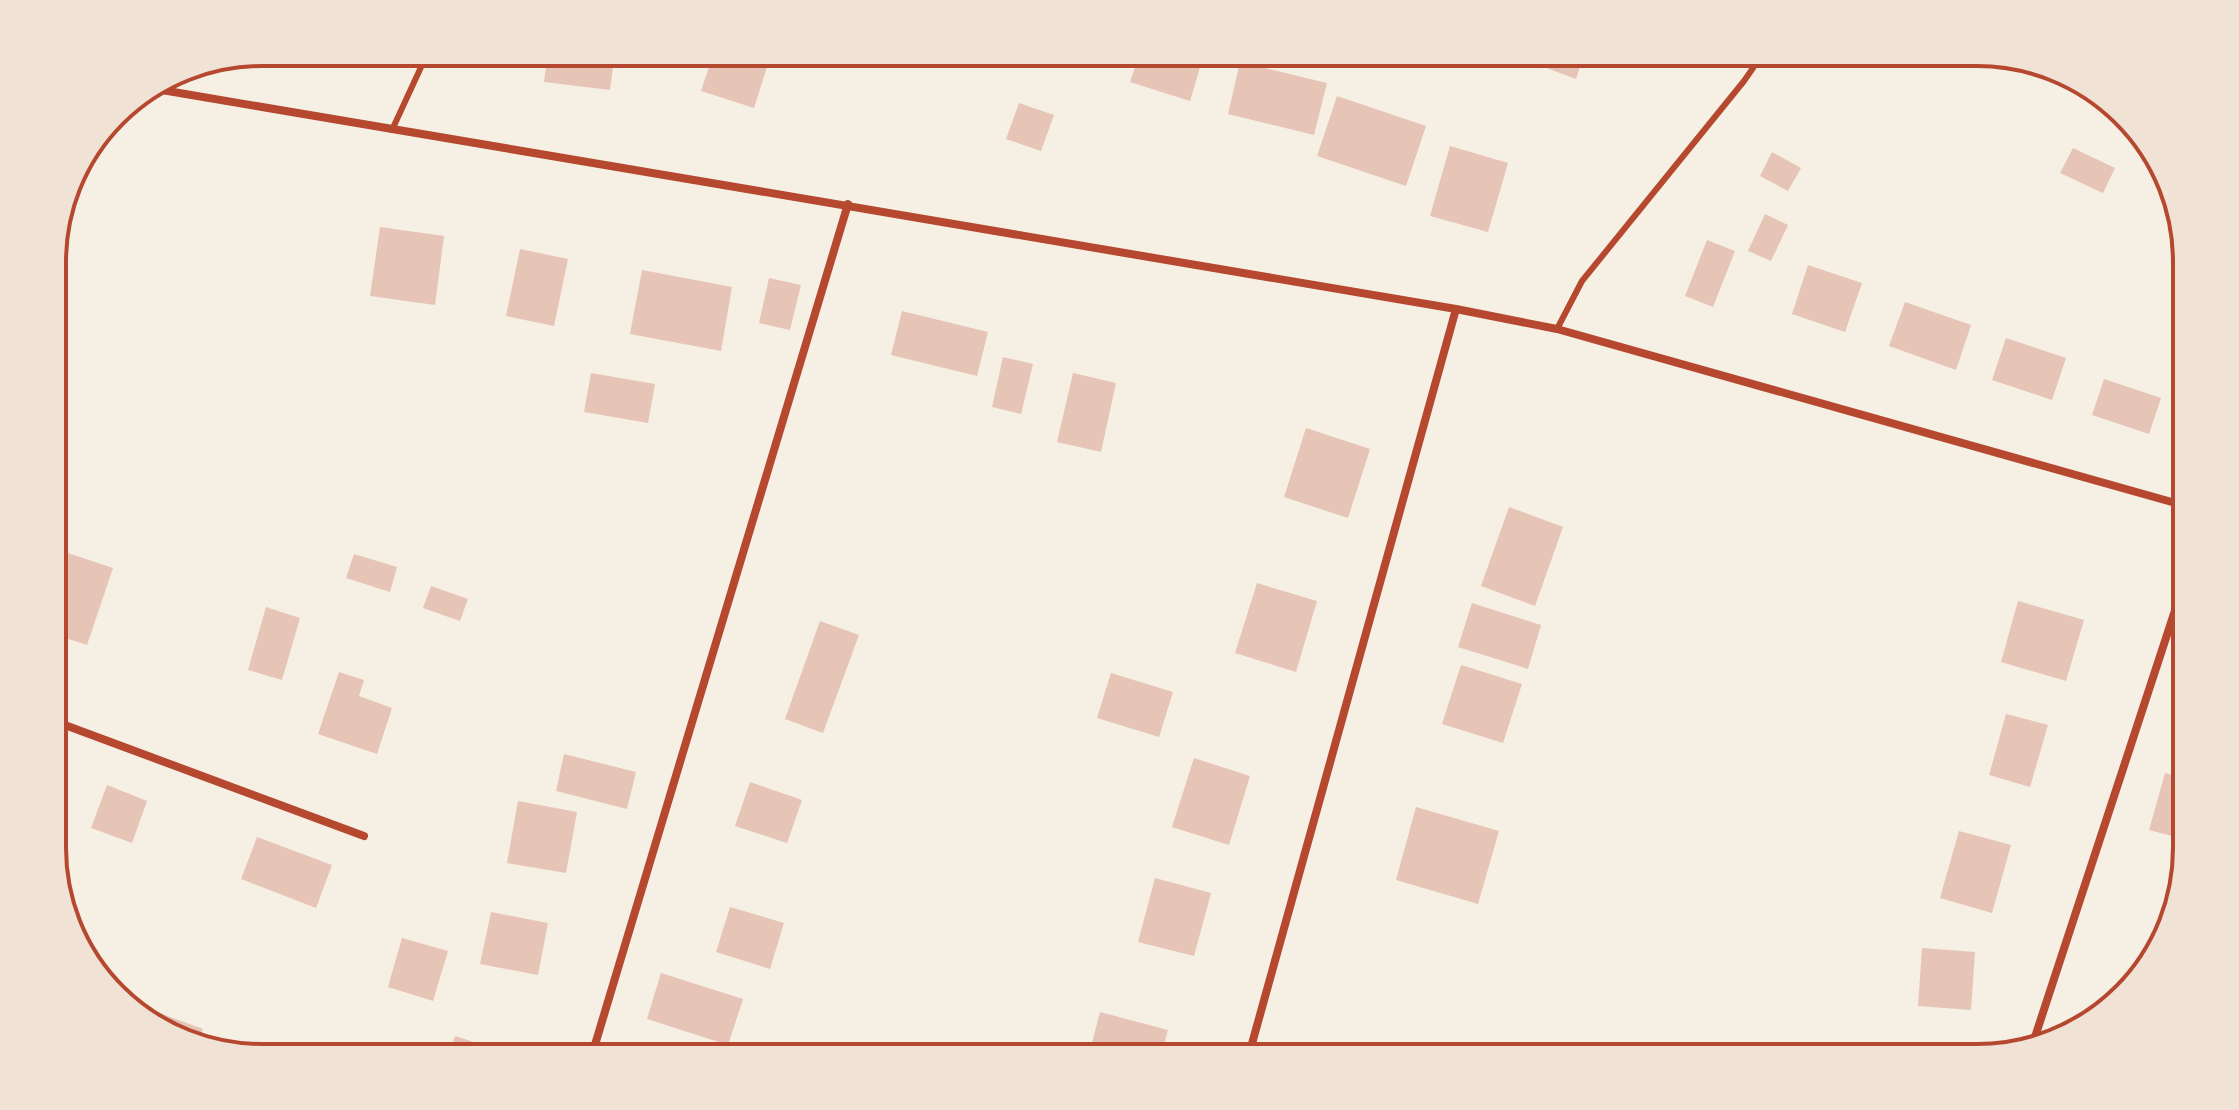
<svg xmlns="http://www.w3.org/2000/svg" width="2239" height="1110" font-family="Rubik,sans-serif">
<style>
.building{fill:#e6c5b7}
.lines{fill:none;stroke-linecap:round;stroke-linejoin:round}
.service{stroke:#b5482f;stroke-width:6}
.minor{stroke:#b5482f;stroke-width:8}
.rim{fill:none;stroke:#b5482f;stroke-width:4}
</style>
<rect width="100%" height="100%" fill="#f6efe4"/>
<g class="building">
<polygon points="548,52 615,52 610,90 544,82"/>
<polygon points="714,52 732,52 768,64 754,108 701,91"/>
<polygon points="1140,52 1164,52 1201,64 1190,101 1130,82"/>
<polygon points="1549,52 1585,52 1576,79 1544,67"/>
<polygon points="1240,62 1327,83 1314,135 1228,114"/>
<polygon points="1337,96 1426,126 1406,186 1317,156"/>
<polygon points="1019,103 1054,115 1041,151 1006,139"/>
<polygon points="1450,146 1508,163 1488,232 1430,216"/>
<polygon points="2073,148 2115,168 2103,193 2060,173"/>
<polygon points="1772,152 1801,168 1788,191 1760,176"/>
<polygon points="1765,214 1788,225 1771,261 1748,251"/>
<polygon points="380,227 444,236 435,305 370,296"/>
<polygon points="1707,240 1735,251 1713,307 1685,296"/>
<polygon points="520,249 568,259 554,326 506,316"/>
<polygon points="1808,265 1862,283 1845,332 1792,314"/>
<polygon points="642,270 732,287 721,351 630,334"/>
<polygon points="769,278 801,285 790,330 759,323"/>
<polygon points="1905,302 1971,325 1956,370 1889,346"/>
<polygon points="902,311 988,332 977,376 891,355"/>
<polygon points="2006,338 2066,358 2052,400 1992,380"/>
<polygon points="1003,357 1033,364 1021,414 992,407"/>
<polygon points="591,373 655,384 648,423 584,412"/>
<polygon points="1073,373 1116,383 1101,452 1057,442"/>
<polygon points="2104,379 2161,398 2149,434 2092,415"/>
<polygon points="1306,428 1370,449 1348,518 1284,497"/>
<polygon points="1509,507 1563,527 1535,606 1481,586"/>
<polygon points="53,548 113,568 87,645 53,634"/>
<polygon points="354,554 397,567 390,592 346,578"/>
<polygon points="1257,583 1317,601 1296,672 1235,653"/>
<polygon points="431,586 468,599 460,621 423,608"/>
<polygon points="2018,601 2084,620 2066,681 2001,662"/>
<polygon points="1472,603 1541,625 1528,669 1458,647"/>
<polygon points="266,607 300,618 282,680 248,670"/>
<polygon points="820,621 859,635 823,733 785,719"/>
<polygon points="1461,665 1522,684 1503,743 1442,724"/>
<polygon points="339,672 364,680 359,696 392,708 377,754 318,734"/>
<polygon points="1111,673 1173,692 1159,737 1097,718"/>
<polygon points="2006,714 2048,725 2030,787 1989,775"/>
<polygon points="564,754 636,772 627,809 556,791"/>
<polygon points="1194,758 1250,776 1229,845 1172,827"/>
<polygon points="2165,773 2187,779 2187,840 2149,830"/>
<polygon points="750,782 802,800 787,843 735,826"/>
<polygon points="107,785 147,801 132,843 91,828"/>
<polygon points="518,801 577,812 566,873 507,863"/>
<polygon points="1416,807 1499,831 1478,904 1396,880"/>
<polygon points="1959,831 2011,845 1992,913 1940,898"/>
<polygon points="257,837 332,865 316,908 241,879"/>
<polygon points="1155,878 1211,893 1194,956 1138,942"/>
<polygon points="730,907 784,923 770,969 716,952"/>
<polygon points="491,912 548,923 538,975 480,964"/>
<polygon points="402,938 448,951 433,1001 388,987"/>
<polygon points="1922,948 1975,952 1971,1010 1918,1006"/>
<polygon points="661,973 743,999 728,1045 647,1019"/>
<polygon points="127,1001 203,1029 198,1043 169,1037"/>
<polygon points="1100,1012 1168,1030 1160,1058 1088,1058"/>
<polygon points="455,1036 522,1057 522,1058 448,1058"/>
<polygon points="1904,1043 1947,1054 1946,1058 1900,1058"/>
</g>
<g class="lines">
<g class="service">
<polyline points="392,130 428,52"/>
<polyline points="1557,329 1582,281 1744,81 1764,52"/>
</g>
<g class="minor">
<polyline points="150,88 1456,309 1557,329 2186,506"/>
<polyline points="54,721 364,836"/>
<polyline points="2033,1043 2186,577"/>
<polyline points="591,1058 848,204"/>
<polyline points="1248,1058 1456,309"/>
</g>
</g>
<path d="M0 0H2239V1110H0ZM262 66H1977A196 196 0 0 1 2173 262V848A196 196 0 0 1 1977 1044H262A196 196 0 0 1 66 848V262A196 196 0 0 1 262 66Z" fill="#f1e2d6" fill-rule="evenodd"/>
<path class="rim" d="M262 66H1977A196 196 0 0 1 2173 262V848A196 196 0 0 1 1977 1044H262A196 196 0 0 1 66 848V262A196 196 0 0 1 262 66Z"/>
</svg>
